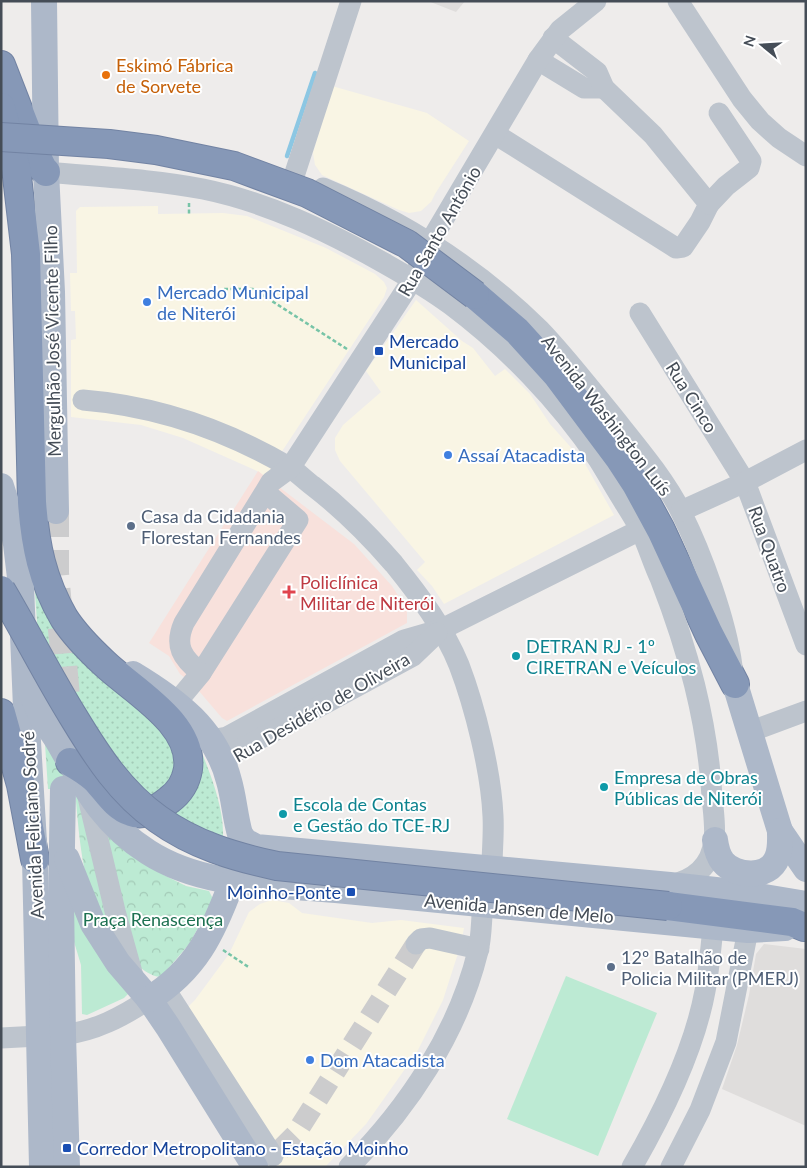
<svg xmlns="http://www.w3.org/2000/svg" width="807" height="1168" font-family="Lato,sans-serif">
<style>
.commercial{fill:#f9f5e4}
.education{fill:#dfdddc}
.medical{fill:#f8e1dc}
.grass{fill:#bcead3}
.park{fill:url(#park-crowns)}
.garden{fill:url(#garden-dots)}
.lines{fill:none;stroke-linecap:round;stroke-linejoin:round}
.stream{stroke:#8cc7e3;stroke-width:4.5}
.minor-tunnel{stroke:#cccccd;stroke-width:21;stroke-dasharray:21 11;stroke-linecap:butt}
.major-tunnel{stroke:#cccccd;stroke-width:26;stroke-dasharray:26 13;stroke-linecap:butt}
.highway-casing{stroke:#7283a3;stroke-width:30}
.path{stroke:#77c4a7;stroke-width:2.5;stroke-dasharray:4 2.5;stroke-linecap:butt}
.minor{stroke:#bdc4cd;stroke-width:21}
.major{stroke:#adb8c9;stroke-width:26}
.highway{stroke:#8698b7;stroke-width:28}
.highway-bridge-casing{stroke:#7283a3;stroke-width:30;stroke-linecap:butt}
.highway-bridge{stroke:#8698b7;stroke-width:28}
.food-dot{fill:#e8710a;stroke:#fff;stroke-width:2}
.shop-dot{fill:#3f7fe0;stroke:#fff;stroke-width:2}
.transit-dot{fill:#1a4fb4;stroke:#fff;stroke-width:2}
.service-dot{fill:#5c6f8a;stroke:#fff;stroke-width:2}
.health-dot{fill:#e0444e;stroke:#fff;stroke-width:2}
.culture-dot{fill:#0f9aa8;stroke:#fff;stroke-width:2}
.labels{text-anchor:middle;dominant-baseline:central;stroke-width:4;stroke-linejoin:round;paint-order:stroke}
.food-label{font-size:18px;fill:#c56008;stroke:#fff;text-anchor:start}
.street-label{font-size:18px;fill:#454d57;stroke:#fff}
.shop-label{font-size:18px;fill:#366cbe;stroke:#fff;text-anchor:start}
.transit-label{font-size:18px;fill:#164399;stroke:#fff;text-anchor:start}
.service-label{font-size:18px;fill:#4e5e75;stroke:#fff;text-anchor:start}
.health-label{font-size:18px;fill:#be3a42;stroke:#fff;text-anchor:start}
.culture-label{font-size:18px;fill:#0d838f;stroke:#fff;text-anchor:start}
.park-label{font-size:18px;fill:#1d7151;stroke:#fff}
</style>
<defs>
<pattern id="park-crowns" width="20" height="18" patternUnits="userSpaceOnUse" patternTransform="scale(1.25)"><rect width="20" height="18" fill="#bcead3"/><path d="M2 6a3 3 0 1 1 6 0M12 15a3 3 0 1 1 6 0" fill="none" stroke="#a3cab7"/></pattern>
<pattern id="garden-dots" width="8" height="8" patternUnits="userSpaceOnUse" patternTransform="scale(1.25)"><rect width="8" height="8" fill="#bcead3"/><path d="M2 2h.1M6 6h.1" fill="none" stroke="#a3cab7" stroke-width="1.8" stroke-linecap="round"/></pattern>
</defs>
<rect width="100%" height="100%" fill="#eeeceb"/>
<g class="commercial">
<polygon points="332,86 427,113 469,141 435,194 431,202 421,211 409,213 399,210 322,175 315,165 313,153"/>
<polygon points="158,206 158,214 223,213 247,216 326,248 375,274 384,282 387,288 384,297 265,477 257,471 183,438 141,425 71,417 71,340 76,339 75,311 71,311 70,273 77,273 76,211 80,207"/>
<polygon points="416,300 462,341 473,348 495,376 505,369 530,394 550,424 584,462 614,515 444,604 432,586 417,570 425,562 340,461 335,450 335,438 343,425 381,392 366,371"/>
<polygon points="272,900 289,903 302,913 372,923 401,920 464,928 461,944 443,1000 417,1052 366,1124 325,1167 269,1167 176,1019 195,1000 229,954 249,912 260,904"/>
</g>
<g class="education">
<polygon points="428,1 465,1 456,12"/>
<polygon points="764,944 806,949 806,1126 722,1089 737,1045 749,995 756,954"/>
</g>
<polygon class="medical" points="258,471 354,544 392,586 407,609 407,623 227,721 222,718 193,684 180,674 169,656 149,643"/>
<g class="grass">
<polygon points="74,899 128,994 124,998 87,1015 82,1014 81,965 72,935"/>
<polygon points="566,976 657,1013 598,1156 507,1119"/>
</g>
<path class="park" d="M45 744 164 875 186 886 209 891 213 899 190 943 161 977C148 977 132 961 125 951 118 940 109 930 103 920 81 883 79 832 75 790L48 789Z"/>
<g class="garden">
<polygon points="34,579 173,737 180,776 153,799 119,792 38,636"/>
<path d="M199 746C210 772 224 808 223 836 223 843 220 851 218 859L169 816 186 804 197 784Z"/>
</g>
<g class="lines">
<polyline class="stream" points="287,156 315,73"/>
<polyline class="minor-tunnel" points="280,1150 295,1135 416,944"/>
<polyline class="major-tunnel" points="56,511 56,573 67,697 66,711"/>
<defs>
<g id="highway">
<polyline points="1,65 36,155 43,169 46,172"/>
<path d="M1 107 16 168 26 254 32 502C35 545 42 580 64 618 75 635 90 650 104 663 132 690 194 723 188 769 186 782 180 792 169 800 158 809 145 817 131 812 115 807 106 790 95 779 87 772 79 767 70 762"/>
<polyline points="475,295 517,331 557,375 619,458 636,484 661,530 709,634 735,684"/>
<polyline points="1,713 21,785 35,859"/>
<polyline points="668,906 792,922 804,927"/>
</g>
</defs>
<use href="#highway" class="highway-casing"/>
<g class="path">
<polyline points="189,203 189,214"/>
<polyline points="224,289 253,289 347,349"/>
<polyline points="223,950 250,968"/>
</g>
<g class="minor">
<polyline points="678,1 742,99 760,121 779,138 806,156"/>
<polyline points="538,60 584,88 604,88"/>
<polyline points="495,134 676,248 683,247 700,222 709,204 653,135 604,88 597,72 553,38"/>
<path d="M46 172C99 177 151 179 203 189 267 202 327 231 384 263 407 276 430 289 451 305 507 347 559 401 598 459 607 473 615 488 624 502 630 512 636 521 641 531 648 546 653 563 660 578 688 650 707 719 712 796 713 810 716 827 714 841 711 866 694 880 670 885"/>
<polyline points="294,176 351,1"/>
<path d="M323 188C403 221 478 269 540 330 565 356 588 386 611 414 634 443 665 479 681 512 702 554 726 620 732 666"/>
<polyline points="709,204 726,186 749,168 751,161 719,113"/>
<polyline points="640,313 745,482 806,645"/>
<path d="M83 400C156 406 226 430 289 467 297 472 305 480 313 486 344 510 368 534 394 564 419 595 444 628 459 665 475 707 491 771 493 816 494 833 492 851 492 868"/>
<path d="M265 492 298 520 201 673C182 658 174 646 184 623L265 492 271 482 290 468 413 279 430 242 538 60 560 30 596 1"/>
<polyline points="681,511 745,482 806,450"/>
<polyline points="176,703 201,673"/>
<polyline points="749,732 806,711"/>
<polyline points="211,740 227,737 404,640 442,629 640,530"/>
<polyline points="223,764 235,752 413,656 437,633"/>
<polyline points="87,793 115,911 133,976"/>
<polyline points="416,944 421,939 430,938 479,949"/>
<polyline points="165,989 273,1156"/>
<path d="M63 1035C95 1031 122 1017 149 999"/>
<polyline points="1,1038 39,1036"/>
<path d="M349 1167C408 1108 458 1033 478 951 482 936 481 920 483 905"/>
<path d="M632 1167C662 1115 694 1051 705 991 709 970 711 948 713 927"/>
<polyline points="671,1167 700,1110 726,1042 748,930"/>
</g>
<g class="major">
<polyline points="44,1 46,172 52,292 56,511"/>
<polyline points="1,486 10,515 16,544 21,586 26,708 35,859 42,1167"/>
<path d="M133 674C176 700 216 729 229 781 234 798 235 817 240 834L245 841 256 847 670 885 734 892 806 904"/>
<path d="M25 679C31 692 36 705 42 717 47 726 55 735 60 745 85 788 104 824 148 852 204 888 273 884 336 890 473 904 611 916 748 930L785 928"/>
<polyline points="735,684 780,831 806,869"/>
<polyline points="63,789 61,901 63,1035 67,1167"/>
<path d="M715 840C716 847 718 856 723 862 735 877 769 879 777 858 781 849 780 840 780 831"/>
<polyline points="67,859 93,924 118,963 149,999 168,1027 255,1167"/>
<path d="M149 999C196 970 213 933 232 882"/>
</g>
<use href="#highway" class="highway"/>
<defs>
<g id="highway-bridge">
<polyline points="1,137 109,144 156,150 234,166 307,193 407,244 475,295"/>
<path d="M1 590C26 632 48 676 74 718 97 756 121 793 158 819 194 845 235 857 277 866L668 906"/>
</g>
</defs>
<use href="#highway-bridge" class="highway-bridge-casing"/>
<use href="#highway-bridge" class="highway-bridge"/>
</g>
<circle class="food-dot" cx="106" cy="75" r="5"/>
<g class="shop-dot">
<circle cx="147" cy="302" r="5"/>
<circle cx="448" cy="455" r="5"/>
<circle cx="310" cy="1060" r="5"/>
</g>
<g class="transit-dot">
<rect x="374" y="346" width="10" height="10" rx="2.5"/>
<rect x="346" y="887" width="10" height="10" rx="2.5"/>
<rect x="62" y="1143" width="10" height="10" rx="2.5"/>
</g>
<g class="service-dot">
<circle cx="131" cy="526" r="5"/>
<circle cx="611" cy="967" r="5"/>
</g>
<path class="health-dot" d="M286.5 584.5h5v5h5v5h-5v5h-5v-5h-5v-5h5z"/>
<g class="culture-dot">
<circle cx="516" cy="656" r="5"/>
<circle cx="604" cy="787" r="5"/>
<circle cx="283" cy="814" r="5"/>
</g>
<g class="labels">
<g class="food-label">
<text x="116" y="65">Eskimó Fábrica<tspan x="116" dy="21">de Sorvete</tspan></text>
</g>
<g class="street-label">
<text transform="translate(439 231) rotate(-60)">Rua Santo Antônio</text>
<text transform="translate(52 341) rotate(-91)">Mergulhão José Vicente Filho</text>
<text transform="translate(692 397) rotate(58)">Rua Cinco</text>
<text transform="translate(607 415) rotate(52)">Avenida Washington Luís</text>
<text transform="translate(770 549) rotate(70)">Rua Quatro</text>
<text transform="translate(321 707) rotate(-30)">Rua Desidério de Oliveira</text>
<text transform="translate(32 825) rotate(-93)">Avenida Feliciano Sodré</text>
<text transform="translate(519 908) rotate(5)">Avenida Jansen de Melo</text>
</g>
<g class="shop-label">
<text x="157" y="292">Mercado Municipal<tspan x="157" dy="21">de Niterói</tspan></text>
<text x="458" y="455">Assaí Atacadista</text>
<text x="320" y="1060">Dom Atacadista</text>
</g>
<g class="transit-label">
<text x="389" y="341">Mercado<tspan x="389" dy="21">Municipal</tspan></text>
<text x="341" y="892" text-anchor="end">Moinho-Ponte</text>
<text x="77" y="1148">Corredor Metropolitano - Estação Moinho</text>
</g>
<g class="service-label">
<text x="141" y="516">Casa da Cidadania<tspan x="141" dy="21">Florestan Fernandes</tspan></text>
<text x="621" y="957">12º Batalhão de<tspan x="621" dy="21">Policia Militar (PMERJ)</tspan></text>
</g>
<g class="health-label">
<text x="300" y="582">Policlínica<tspan x="300" dy="21">Militar de Niterói</tspan></text>
</g>
<g class="culture-label">
<text x="526" y="646">DETRAN RJ - 1º<tspan x="526" dy="21">CIRETRAN e Veículos</tspan></text>
<text x="614" y="777">Empresa de Obras<tspan x="614" dy="21">Públicas de Niterói</tspan></text>
<text x="293" y="804">Escola de Contas<tspan x="293" dy="21">e Gestão do TCE-RJ</tspan></text>
</g>
<g class="park-label">
<text x="153" y="919">Praça Renascença</text>
</g>
</g>
<rect width="807" height="1168" fill="none" stroke="#454d57" stroke-width="5"/>
<g transform="translate(762 45) rotate(288)" stroke="#ffffff" stroke-width="4" paint-order="stroke">
<path d="M0-4L9 19L0 12L-9 19Z" fill="#454d57"/>
<text y="-8" font-size="14" font-weight="bold" text-anchor="middle" fill="#454d57">N</text>
</g>
</svg>
